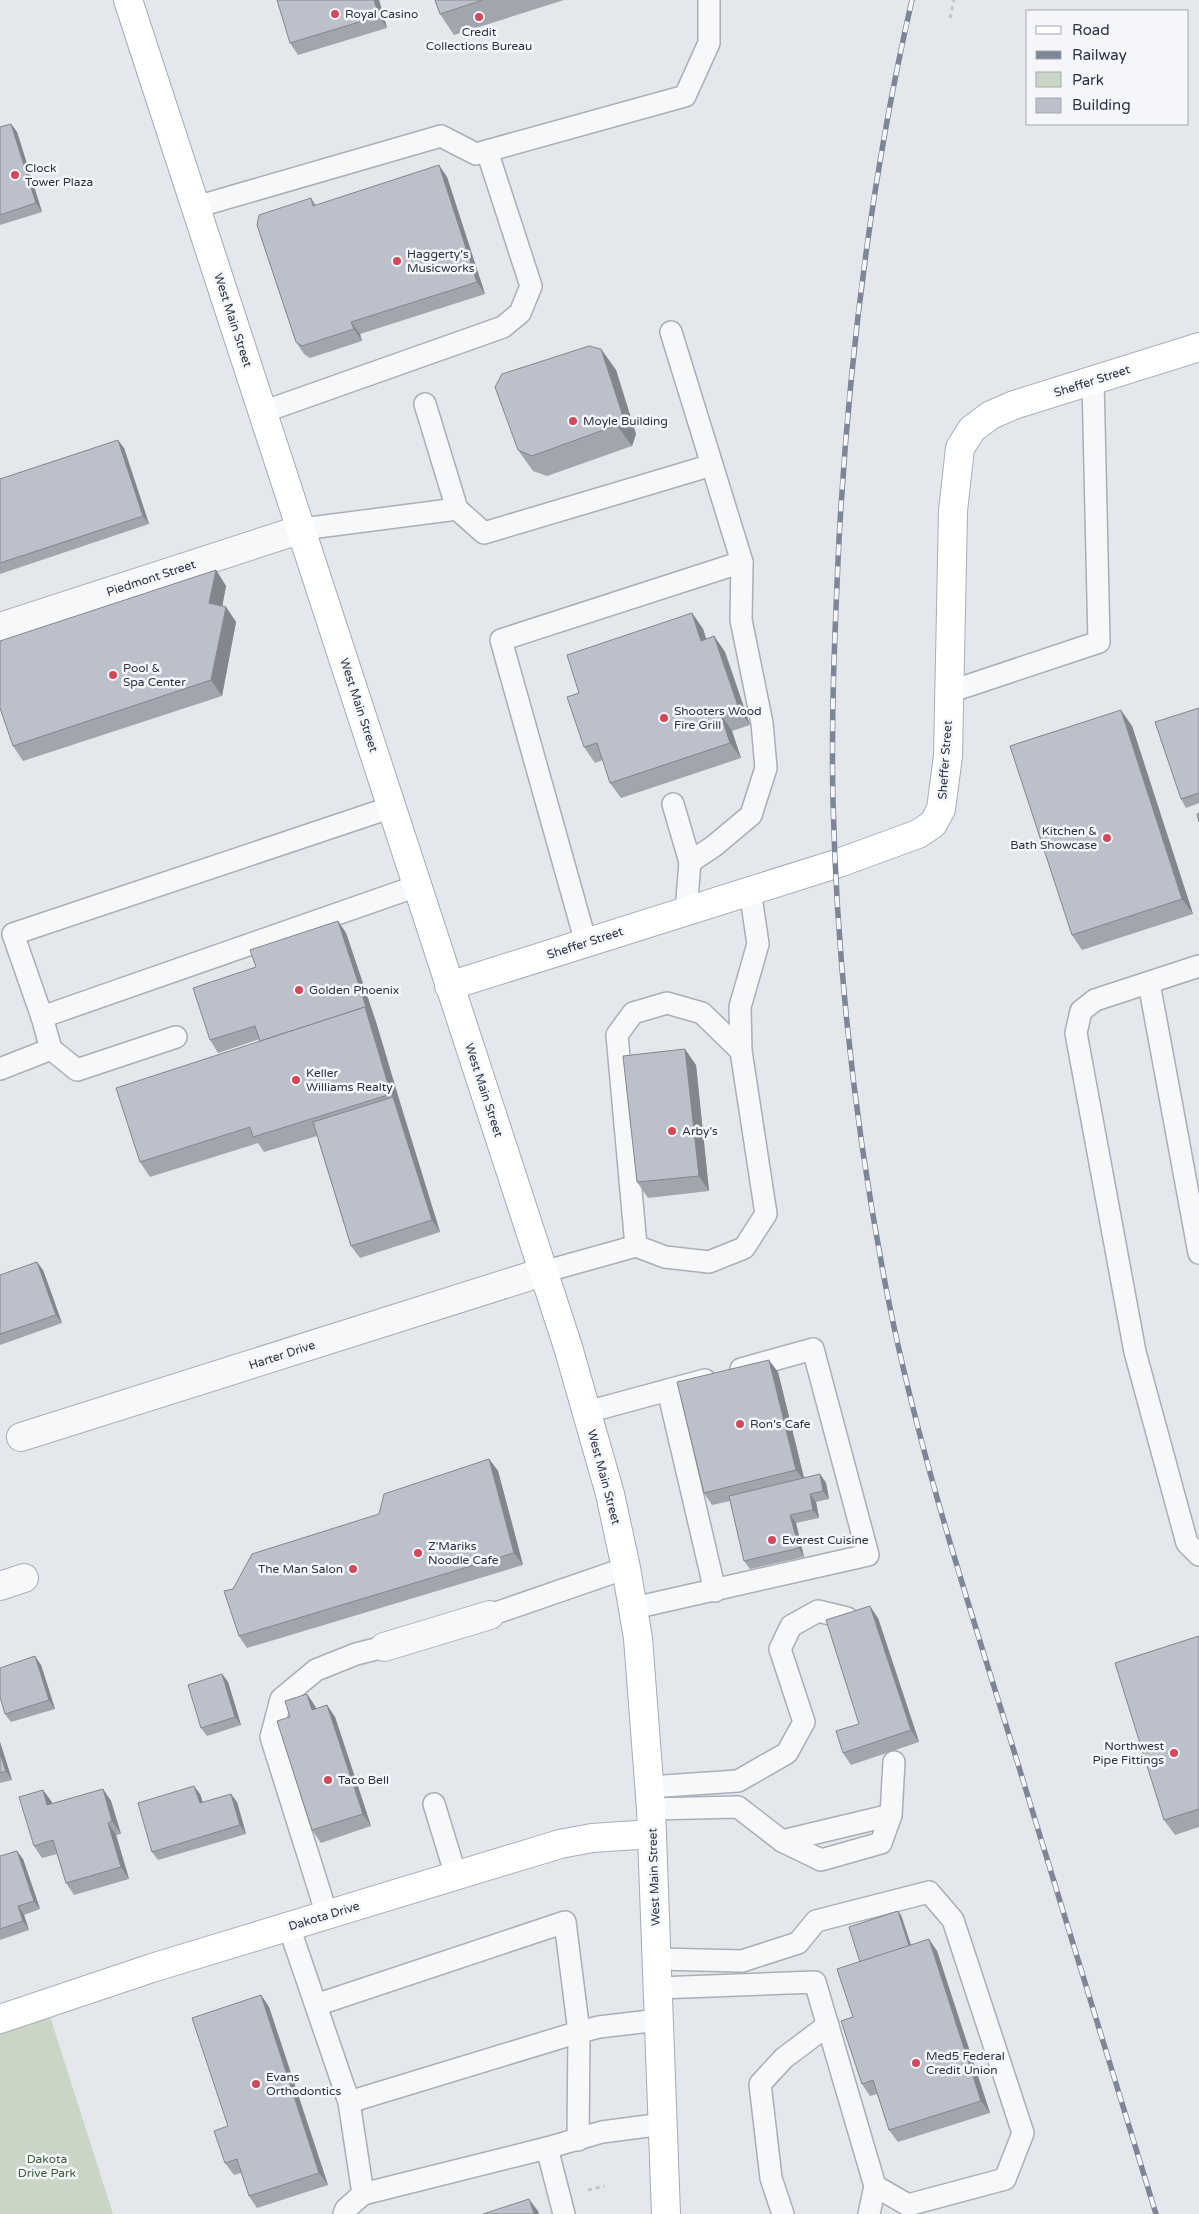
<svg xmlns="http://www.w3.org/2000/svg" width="1199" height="2214" font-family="'Varela Round',sans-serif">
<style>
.green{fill:#c9d6c5}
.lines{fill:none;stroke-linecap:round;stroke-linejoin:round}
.lane-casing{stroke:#a9aeb7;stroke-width:24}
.street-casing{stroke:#a9aeb7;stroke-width:30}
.secondary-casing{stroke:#a9aeb7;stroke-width:30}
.primary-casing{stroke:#a3abb8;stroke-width:30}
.path{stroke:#c2c5cb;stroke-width:3;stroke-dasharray:4 4;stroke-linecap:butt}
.lane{stroke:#f7f8fa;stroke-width:21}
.street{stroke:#f7f8fa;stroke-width:28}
.secondary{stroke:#fff;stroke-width:28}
.primary{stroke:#fff;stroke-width:28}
.rail-casing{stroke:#7d8696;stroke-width:5.5}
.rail{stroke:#f4f6f9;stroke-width:4;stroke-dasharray:11;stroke-linecap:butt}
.wall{fill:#a1a5ae}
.shaded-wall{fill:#83868d}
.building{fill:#bbc0ca;stroke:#83868d}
.poi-dot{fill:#d1495b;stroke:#f4f6f9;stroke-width:2}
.labels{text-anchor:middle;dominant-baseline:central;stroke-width:5;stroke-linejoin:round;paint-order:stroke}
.poi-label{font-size:12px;fill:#2b3445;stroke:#f4f6f9;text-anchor:start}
.street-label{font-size:12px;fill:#2b3445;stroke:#f4f6f9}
.park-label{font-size:12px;fill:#3f6138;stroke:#f4f6f9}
</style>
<rect width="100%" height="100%" fill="#e4e7ec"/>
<polygon class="green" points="46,2004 113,2214 0,2214 0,2018"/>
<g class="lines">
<defs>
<g id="lane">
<polyline points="196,207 441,136 476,154 685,96 709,43 709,0"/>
<polyline points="263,412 503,327 520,313 531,286 487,151"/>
<polyline points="457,509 484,533 712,465"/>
<polyline points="302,529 457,509 425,404"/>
<polyline points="949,692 1099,642 1093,380"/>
<polyline points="673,804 690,862"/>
<polyline points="392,807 13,934 42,1017 417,886"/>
<polyline points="686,911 690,862 714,846 751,815 766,768 762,723 741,620 742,562"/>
<polyline points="586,943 501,640 742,562 671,332"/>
<polyline points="1199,966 1095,1000 1081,1011 1076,1033 1135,1352 1187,1543 1199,1555"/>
<polyline points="1149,983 1199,1253"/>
<polyline points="42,1017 51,1049 77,1070 176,1037"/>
<polyline points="0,1069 51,1049"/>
<polyline points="636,1246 617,1035 633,1013 667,1003 702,1013 741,1051"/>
<polyline points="543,1272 636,1246 665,1257 709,1262 744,1248 766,1214 741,1051 740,1007 758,944 750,890"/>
<polyline points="668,1390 715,1591"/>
<polyline points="587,1412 705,1380"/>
<polyline points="634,1608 868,1555 813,1349 741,1369"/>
<polyline points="490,1615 626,1568"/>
<polyline points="649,1787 738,1781 787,1753 804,1722 780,1649 791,1626 818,1611 847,1618"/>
<polyline points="434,1804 456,1876"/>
<polyline points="651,1809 738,1807 782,1841 891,1815 894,1762"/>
<polyline points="782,1841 821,1860 881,1843 891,1815"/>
<polyline points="327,1915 271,1737 281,1699 316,1670 356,1654 384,1647"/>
<polyline points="289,1927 349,2102 363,2194 547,2148 602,2132 663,2124"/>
<polyline points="657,1959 742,1961 798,1943 816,1921 929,1892 953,1920 1023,2133 1005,2179 908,2205 875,2186 815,1982 658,1988"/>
<polyline points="316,2005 565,1922 579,2032 578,2140"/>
<polyline points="349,2102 579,2032 599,2027 659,2020"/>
<polyline points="547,2148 564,2214"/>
<polyline points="344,2214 346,2209 363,2194"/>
<polyline points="783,2214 771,2178 760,2084 784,2058 828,2025"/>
<polyline points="869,2214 875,2186"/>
</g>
<g id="street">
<polyline points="0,627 302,529"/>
<polyline points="21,1437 543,1272"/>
<polyline points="0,1586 24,1578"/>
<polyline points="384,1647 490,1615"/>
</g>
<g id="secondary">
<polyline points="449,986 836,864 918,834 933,824 941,809 948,756 953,511 960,448 972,429 991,415 1014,405 1199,347"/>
<polyline points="0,2019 152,1968 560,1844 592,1838 652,1834"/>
</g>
<polyline id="primary" points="128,0 568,1347 610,1494 626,1568 638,1638 651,1809 666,2214"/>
</defs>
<use href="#lane" class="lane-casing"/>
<use href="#street" class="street-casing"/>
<use href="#secondary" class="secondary-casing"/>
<use href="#primary" class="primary-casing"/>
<g class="path">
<polyline points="950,18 954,0"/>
<polyline points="588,2190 605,2186"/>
</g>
<use href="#lane" class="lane"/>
<use href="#street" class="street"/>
<use href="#secondary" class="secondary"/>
<use href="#primary" class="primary"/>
<defs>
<path id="rail" d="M912 0C871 178 849 358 839 540 835 627 831 714 833 801 837 968 856 1135 888 1298 917 1443 962 1584 1006 1725 1056 1888 1106 2051 1156 2214"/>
</defs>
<use href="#rail" class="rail-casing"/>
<use href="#rail" class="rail"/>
</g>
<g class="wall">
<polygon points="379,0 387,28 298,55 290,43"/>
<polygon points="435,0 564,0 454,35 440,14"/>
<polygon points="11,124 17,132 42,212 0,225 0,127"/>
<polygon points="447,177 485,294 360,334 362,341 310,358 304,354 296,342 311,198 316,205"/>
<polygon points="601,349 616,370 636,434 632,446 547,476 533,471 518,450"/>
<polygon points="124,448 149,524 0,574 0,479"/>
<polygon points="216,570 226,586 222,606 226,607 236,622 222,696 23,761 13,746"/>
<polygon points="692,613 703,629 706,639 714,636 725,652 750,725 732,731 741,758 621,798 610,783 603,760 595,763 584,747 579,693"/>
<polygon points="1199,708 1199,803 1186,808 1181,799"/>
<polygon points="1132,726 1193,914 1082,950 1072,935"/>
<polygon points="338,921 346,933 376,1022 402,1109 440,1232 360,1258 351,1246 317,1136 264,1152 258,1143 150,1177 140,1162 260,1041 260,1039 218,1053 210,1040 256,967"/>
<polygon points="696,1065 709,1191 648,1198 637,1182"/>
<polygon points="43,1270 62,1323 0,1345 0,1275"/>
<polygon points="778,1372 804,1478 820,1474 826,1483 829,1499 816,1502 819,1518 796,1523 804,1557 750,1569 744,1561 730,1501 712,1505 704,1493"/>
<polygon points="489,1459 498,1471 523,1565 247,1648 239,1636 379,1514"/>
<polygon points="878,1618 919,1742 851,1765 843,1753 859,1724"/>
<polygon points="1199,1636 1199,1827 1175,1835 1164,1820"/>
<polygon points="41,1665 55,1709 11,1722 5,1714"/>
<polygon points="222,1674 228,1682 241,1725 207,1736 201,1728"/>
<polygon points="307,1694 315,1706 316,1709 327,1705 335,1717 371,1826 321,1843 312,1830 290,1717"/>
<polygon points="0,1742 12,1780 0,1783"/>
<polygon points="103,1789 111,1801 121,1834 116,1835 129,1879 74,1895 66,1883 57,1854 42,1858 34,1846 43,1790 52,1804"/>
<polygon points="200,1794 203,1803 237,1802 246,1834 158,1860 152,1852"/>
<polygon points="0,1856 23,1859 40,1909 24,1915 29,1930 0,1940"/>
<polygon points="901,1915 911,1945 937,1951 990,2113 898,2142 889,2130 877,2094 870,2096 862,2084 853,2017 860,1962"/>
<polygon points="261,1995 269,2007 328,2185 257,2208 249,2196 241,2173 234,2175 225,2163 228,2126"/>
</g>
<g class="shaded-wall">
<polygon points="374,0 379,0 387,28 379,16"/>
<polygon points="11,124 17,132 42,212 36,203"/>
<polygon points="439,165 447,177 485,294 477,282"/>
<polygon points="351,322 360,334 362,341 354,329"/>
<polygon points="601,349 616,370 636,434 632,446 617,425"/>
<polygon points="118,440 124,448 149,524 143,516"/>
<polygon points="216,570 226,586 220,619 209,603"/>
<polygon points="226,607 236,622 222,696 211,680"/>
<polygon points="692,613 703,629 712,656 701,641"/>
<polygon points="714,636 725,652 750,725 739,709"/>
<polygon points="1121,710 1132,726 1193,914 1182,899"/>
<polygon points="721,715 732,731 741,758 730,743"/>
<polygon points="338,921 346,933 376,1022 402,1109 440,1232 432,1220 393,1097 391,1094"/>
<polygon points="685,1049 696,1065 709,1191 699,1176"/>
<polygon points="37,1262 43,1270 62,1323 56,1315"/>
<polygon points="769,1360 778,1372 805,1482 796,1470"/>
<polygon points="489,1459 498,1471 523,1565 514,1553"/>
<polygon points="820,1474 826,1483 829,1499 823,1491"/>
<polygon points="810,1494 816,1502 819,1518 813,1510"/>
<polygon points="790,1515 796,1523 804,1557 799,1548"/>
<polygon points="870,1606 878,1618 919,1742 911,1730"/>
<polygon points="35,1656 41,1665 55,1709 49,1700"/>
<polygon points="222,1674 228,1682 241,1725 235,1717"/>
<polygon points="307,1694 315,1706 321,1722 312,1710"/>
<polygon points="327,1705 335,1717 371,1826 363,1814"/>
<polygon points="0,1742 12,1780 6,1771 0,1753"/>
<polygon points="194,1786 200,1794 206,1812 200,1803"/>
<polygon points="103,1789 111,1801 121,1834 112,1821"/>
<polygon points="43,1790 52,1802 56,1818 47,1805"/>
<polygon points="231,1794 237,1802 246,1834 240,1825"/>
<polygon points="108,1823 116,1835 129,1879 121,1867"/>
<polygon points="17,1851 23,1859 40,1909 34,1901"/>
<polygon points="18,1906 24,1915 29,1930 23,1921"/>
<polygon points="898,1911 901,1915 915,1958 912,1954"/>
<polygon points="929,1939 937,1951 990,2113 981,2101"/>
<polygon points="261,1995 269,2007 328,2185 319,2173"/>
<polygon points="529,2199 538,2211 539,2214 534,2214"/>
</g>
<g class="building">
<polygon points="277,0 374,0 379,16 290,43"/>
<polygon points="435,0 483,0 440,14"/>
<polygon points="11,124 36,203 0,215 0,127"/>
<polygon points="439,165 477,282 351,322 354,329 302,346 296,342 257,225 259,215 311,198 313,206"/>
<polygon points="589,346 601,349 622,413 617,425 532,456 518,450 495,387 502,374"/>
<polygon points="118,440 143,516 0,563 0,479"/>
<polygon points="216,570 209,603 226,607 211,680 13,746 0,708 0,641"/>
<polygon points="692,613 701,641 714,636 739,709 721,715 730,743 610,783 597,743 584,747 567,697 579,693 567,655"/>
<polygon points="1199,708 1199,793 1181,799 1155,722"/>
<polygon points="1121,710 1182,899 1072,935 1010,746"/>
<polygon points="1199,813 1199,822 1197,814"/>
<polygon points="338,921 367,1010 365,1007 260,1041 255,1026 210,1040 193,988 256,967 250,950"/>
<polygon points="365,1007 391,1094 253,1137 250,1127 140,1162 116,1088"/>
<polygon points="685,1049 699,1176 637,1182 623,1056"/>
<polygon points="393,1097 432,1220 351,1246 313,1122"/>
<polygon points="37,1262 56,1315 0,1334 0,1275"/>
<polygon points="769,1360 796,1470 704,1493 677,1382"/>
<polygon points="489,1459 514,1553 239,1636 224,1591 233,1589 252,1554 379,1514 384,1494"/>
<polygon points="820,1474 823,1491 810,1494 813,1510 790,1515 799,1548 744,1561 729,1496"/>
<polygon points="870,1606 911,1730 843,1753 836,1731 859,1724 826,1620"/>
<polygon points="1199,1636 1199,1809 1164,1820 1115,1663"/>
<polygon points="35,1656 49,1700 5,1714 0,1697 0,1668"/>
<polygon points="222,1674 235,1717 201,1728 188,1685"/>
<polygon points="307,1694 312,1710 327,1705 363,1814 312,1830 277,1721 290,1717 285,1701"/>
<polygon points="0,1753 6,1771 0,1773"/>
<polygon points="194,1786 200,1803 231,1794 240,1825 152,1852 138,1803"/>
<polygon points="103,1789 112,1821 108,1823 121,1867 66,1883 53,1840 34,1846 19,1797 43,1790 47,1805"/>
<polygon points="17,1851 34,1901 18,1906 23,1921 0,1929 0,1856"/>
<polygon points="898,1911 909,1946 860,1962 849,1927"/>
<polygon points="929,1939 981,2101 889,2130 873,2080 862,2084 841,2021 853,2017 837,1969"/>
<polygon points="261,1995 319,2173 249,2196 237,2159 225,2163 214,2131 228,2126 192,2018"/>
<polygon points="529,2199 534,2214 483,2214"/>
</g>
<g class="poi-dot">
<circle cx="335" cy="14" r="5"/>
<circle cx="479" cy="17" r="5"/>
<circle cx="15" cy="175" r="5"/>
<circle cx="397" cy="261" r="5"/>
<circle cx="573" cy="421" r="5"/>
<circle cx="113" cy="675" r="5"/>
<circle cx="664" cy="718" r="5"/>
<circle cx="1107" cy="838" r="5"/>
<circle cx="299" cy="990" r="5"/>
<circle cx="296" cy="1080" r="5"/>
<circle cx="672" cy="1131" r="5"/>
<circle cx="740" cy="1424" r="5"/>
<circle cx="772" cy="1540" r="5"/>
<circle cx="418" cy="1553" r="5"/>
<circle cx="353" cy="1569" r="5"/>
<circle cx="1174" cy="1753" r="5"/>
<circle cx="328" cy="1780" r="5"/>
<circle cx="916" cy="2063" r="5"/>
<circle cx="256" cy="2084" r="5"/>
</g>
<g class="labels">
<g class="poi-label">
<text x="345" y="14">Royal Casino</text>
<text x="479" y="32" text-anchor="middle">Credit<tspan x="479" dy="14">Collections Bureau</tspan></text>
<text x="25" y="168">Clock<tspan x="25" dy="14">Tower Plaza</tspan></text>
<text x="407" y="254">Haggerty's<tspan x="407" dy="14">Musicworks</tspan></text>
<text x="583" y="421">Moyle Building</text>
<text x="123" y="668">Pool &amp;<tspan x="123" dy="14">Spa Center</tspan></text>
<text x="674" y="711">Shooters Wood<tspan x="674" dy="14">Fire Grill</tspan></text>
<text x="1097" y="831" text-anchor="end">Kitchen &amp;<tspan x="1097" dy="14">Bath Showcase</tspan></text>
<text x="309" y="990">Golden Phoenix</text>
<text x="306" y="1073">Keller<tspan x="306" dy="14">Williams Realty</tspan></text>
<text x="682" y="1131">Arby's</text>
<text x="750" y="1424">Ron's Cafe</text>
<text x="782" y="1540">Everest Cuisine</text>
<text x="428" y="1546">Z'Mariks<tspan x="428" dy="14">Noodle Cafe</tspan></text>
<text x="343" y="1569" text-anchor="end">The Man Salon</text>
<text x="1164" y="1746" text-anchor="end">Northwest<tspan x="1164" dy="14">Pipe Fittings</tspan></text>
<text x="338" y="1780">Taco Bell</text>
<text x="926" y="2056">Med5 Federal<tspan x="926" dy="14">Credit Union</tspan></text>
<text x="266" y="2077">Evans<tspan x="266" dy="14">Orthodontics</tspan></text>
</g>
<g class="street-label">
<text transform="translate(233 320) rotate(72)">West Main Street</text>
<text transform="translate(1092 381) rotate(-18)">Sheffer Street</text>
<text transform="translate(151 578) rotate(-18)">Piedmont Street</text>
<text transform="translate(359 705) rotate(72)">West Main Street</text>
<text transform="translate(945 760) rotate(-86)">Sheffer Street</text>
<text transform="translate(585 943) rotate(-18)">Sheffer Street</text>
<text transform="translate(484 1090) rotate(72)">West Main Street</text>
<text transform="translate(282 1355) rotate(-18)">Harter Drive</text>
<text transform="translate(604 1477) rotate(75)">West Main Street</text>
<text transform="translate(654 1877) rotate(-92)">West Main Street</text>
<text transform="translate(324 1916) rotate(-17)">Dakota Drive</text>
</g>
<g class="park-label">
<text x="47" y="2159">Dakota<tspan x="47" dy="14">Drive Park</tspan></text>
</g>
</g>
<rect x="1026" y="10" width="162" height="115" fill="#f4f6f9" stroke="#a4a8b1"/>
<rect x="1036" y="26" width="25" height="8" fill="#ffffff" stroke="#a4a8b1"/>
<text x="1072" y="35" font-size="15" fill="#2b3445">Road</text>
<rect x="1036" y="51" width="25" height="8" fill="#7d8696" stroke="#a4a8b1"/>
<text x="1072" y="60" font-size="15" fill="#2b3445">Railway</text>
<rect x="1036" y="72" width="25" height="15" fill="#c9d6c5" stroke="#a4a8b1"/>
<text x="1072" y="85" font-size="15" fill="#2b3445">Park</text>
<rect x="1036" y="98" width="25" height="15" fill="#bbc0ca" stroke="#a4a8b1"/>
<text x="1072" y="110" font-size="15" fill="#2b3445">Building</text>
</svg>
